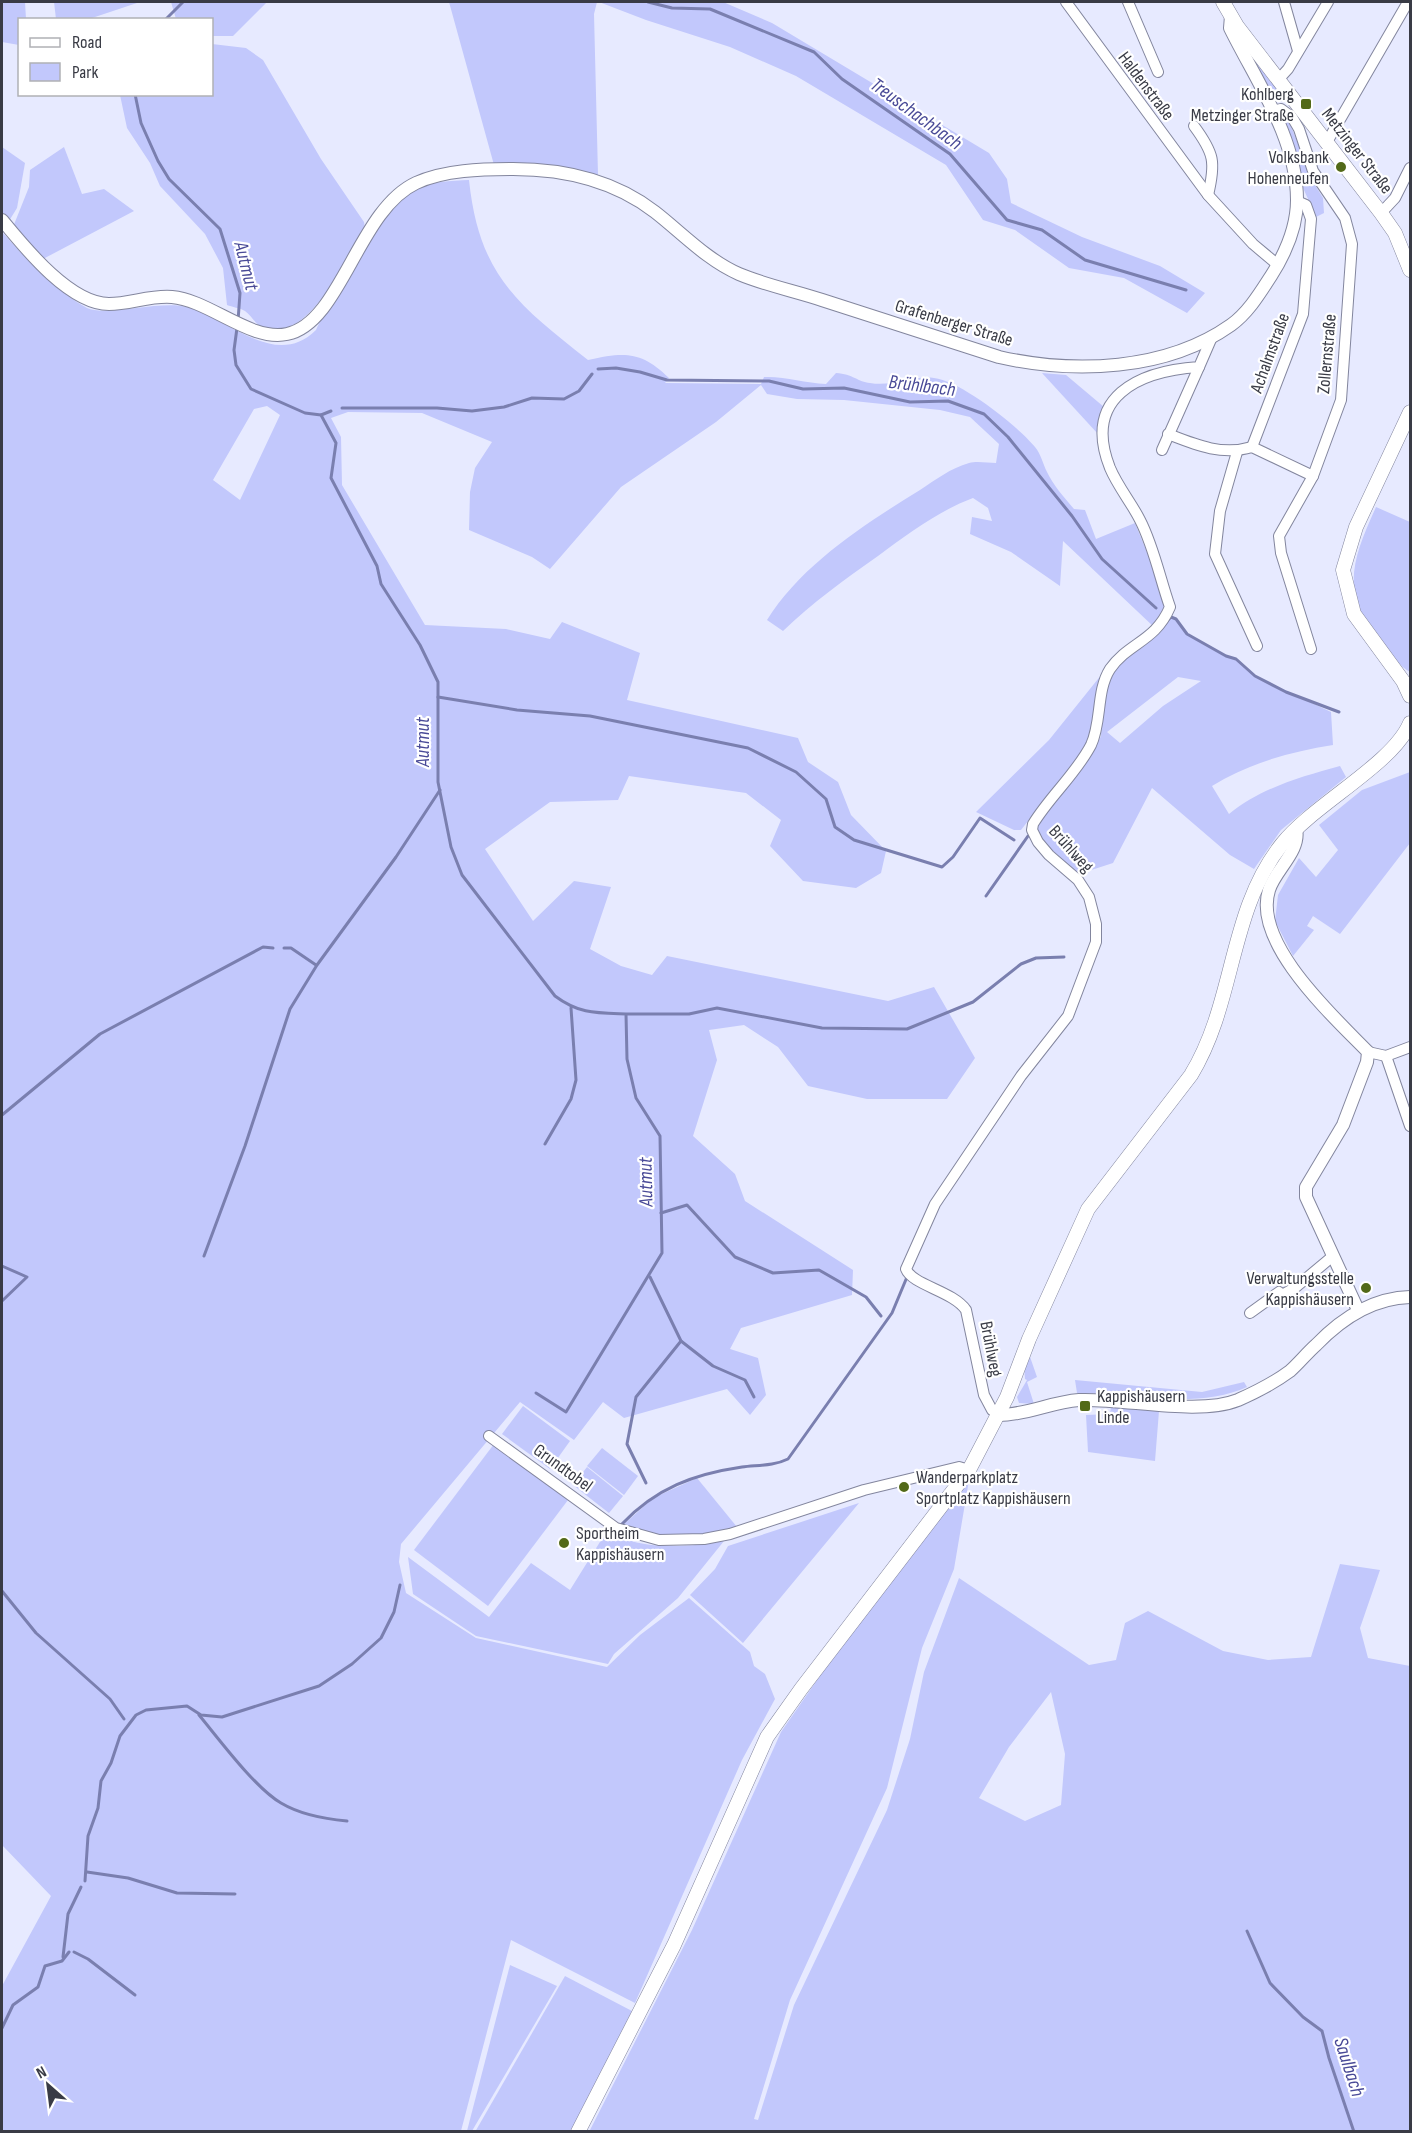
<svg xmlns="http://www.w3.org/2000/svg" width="1412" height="2133" font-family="'Sofia Sans Condensed',sans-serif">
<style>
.green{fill:#c2c8fc;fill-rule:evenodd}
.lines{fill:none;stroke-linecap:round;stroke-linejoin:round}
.stream{stroke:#7a7faf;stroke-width:3}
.minor-casing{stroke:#83869e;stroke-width:12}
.tertiary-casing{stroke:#83869e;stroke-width:14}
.secondary-casing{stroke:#83869e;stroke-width:15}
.minor{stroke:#fff;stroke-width:10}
.tertiary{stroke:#fff;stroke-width:12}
.secondary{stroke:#fff;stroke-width:14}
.poi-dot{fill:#526918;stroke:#fff;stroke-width:2}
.labels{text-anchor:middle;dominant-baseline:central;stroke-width:4.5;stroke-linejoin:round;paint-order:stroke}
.street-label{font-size:18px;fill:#393b45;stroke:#fff}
.poi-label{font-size:18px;fill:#393b45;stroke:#fff;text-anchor:end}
.water-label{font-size:20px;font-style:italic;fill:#494a97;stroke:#fff}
</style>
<rect width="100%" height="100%" fill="#e7eaff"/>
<g class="green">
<polygon points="2,2 25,2 26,19 20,20 19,45 2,42"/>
<polygon points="54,2 140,2 89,19 56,19"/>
<polygon points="171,2 267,2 233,36 212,36 212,20 176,19"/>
<polygon points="449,2 597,2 594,14 598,175 541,165 494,165"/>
<polygon points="599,2 723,2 772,23 989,153 1007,179 1011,203 1082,237 1160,266 1205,293 1187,313 1124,278 1069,268 1015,230 983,220 946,165 796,76 730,47 646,20"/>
<polygon points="1239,36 1290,103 1273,100"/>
<path d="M212 44 246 48 263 60 321 159 364 222 365 228C346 259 307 347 262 327 255 324 251 315 245 311 240 308 232 307 227 305L223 268 205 234 160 186 150 163 127 128 120 95 212 94Z"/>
<polygon points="1282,116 1289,122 1306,162 1307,172 1323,198 1324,213 1316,217 1300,181"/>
<polygon points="2,147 25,163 17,208 9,221 2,214"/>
<polygon points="64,147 82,194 104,189 134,211 43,259 13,227 29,187 30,170"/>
<path d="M469 180C479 275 517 304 588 360 625 352 641 351 669 378L665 383 761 384 764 377C784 376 805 383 826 384L836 373C853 374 858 382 870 383 893 387 913 375 934 378 961 381 1018 426 1035 447 1041 454 1043 464 1047 472 1053 485 1064 497 1074 509L1085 510 1096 539 1135 523 1153 567 1164 606 1155 628 1063 541 1060 586 1011 552 970 534 972 517 992 521 988 508 973 498C938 511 908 534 878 556 845 579 812 603 783 631L767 620C802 564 865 524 920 490 935 480 951 468 969 463 977 461 988 463 996 463L999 444 970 417 940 410 844 400 797 399 767 394 761 385 716 422 621 487 550 569 532 557 469 530 470 492 475 468 492 442 422 413 348 412 331 418 341 437 342 485 425 625 506 629 550 639 562 622 640 653 627 700 798 738 808 762 838 782 851 815 886 851 881 873 856 888 803 881 770 846 781 820 746 793 629 776 618 800 550 802 485 849 533 921 574 881 611 887 590 949 621 966 652 975 667 956 888 1001 934 987 975 1058 947 1099H867L808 1086 778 1047 744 1025 709 1030 717 1060 693 1136 735 1174 745 1201 853 1270 852 1295 741 1328 730 1349 758 1358 766 1395 750 1415 727 1389 624 1418 603 1402 574 1440 520 1402 401 1544 399 1562 406 1593 476 1638 607 1667 640 1635 689 1598 750 1652 754 1666 765 1674 775 1699 742 1760 635 2003 511 1940 461 2131H2V1986L51 1896 2 1845V232C27 259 54 290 87 308 105 317 161 300 187 307 229 319 276 370 316 330 333 295 381 209 414 190 430 181 451 181 469 180ZM267 406 280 415 240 500 213 480 254 409Z"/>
<polygon points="1042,373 1066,375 1104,407 1098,434"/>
<path d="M1376 507 1410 522V672C1400 667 1392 654 1384 646 1339 596 1351 562 1376 507Z"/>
<path d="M1171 617 1176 619 1187 634 1226 656 1236 659 1255 676 1331 712 1333 745C1289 752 1250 763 1212 786L1229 814C1261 788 1300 777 1340 766L1346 777 1281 830 1254 869 1230 855 1152 788 1113 863 1079 874 1043 842 1036 825 1096 746 1101 736 1102 706 1112 672 1126 656 1155 637ZM1178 677 1201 681 1163 706 1120 743 1107 732Z"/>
<polygon points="1110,664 1087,746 1021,830 1014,830 976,812 1049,740"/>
<polygon points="1410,772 1410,843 1340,934 1313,916 1307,926 1314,930 1293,956 1275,921 1278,895 1299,858 1316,877 1338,850 1319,825 1362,790"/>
<polygon points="1029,1354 1037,1377 1027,1382 1034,1404 1019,1403 1017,1397 1027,1380 1025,1379 1024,1365"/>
<path d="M1075 1380 1202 1392 1244 1382 1247 1387C1196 1410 1132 1393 1077 1393Z"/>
<polygon points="523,1406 570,1441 550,1469 502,1434"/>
<polygon points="1111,1407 1159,1411 1155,1461 1088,1452 1086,1415 1110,1414"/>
<polygon points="494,1444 568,1500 488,1606 414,1550"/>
<polygon points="602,1448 638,1476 624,1495 587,1466"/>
<polygon points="587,1467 623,1496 609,1513 573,1485"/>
<path d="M697 1478 737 1527C694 1540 665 1538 622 1526L653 1498Z"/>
<path d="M969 1480 954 1569 922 1648 887 1788 790 2000 754 2119 758 2120 794 2005 887 1810 910 1739 924 1672 959 1578 1089 1665 1116 1660 1125 1623 1148 1611 1223 1651 1268 1660 1311 1657 1340 1564 1380 1570 1360 1628 1368 1658 1410 1666V2131L589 2132 692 1930 781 1732 838 1650ZM1051 1692 1065 1754 1061 1805 1025 1821 979 1798 1009 1747Z"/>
<polygon points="859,1503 743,1643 690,1595 715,1569 728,1546"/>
<path d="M608 1529C635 1552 691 1547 724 1541L678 1598 614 1654 608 1664 476 1636 413 1594 408 1557 489 1617 531 1563 570 1590Z"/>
<polygon points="510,1965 557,1986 472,2131 467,2131"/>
<polygon points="565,1976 632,2011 572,2131 475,2132"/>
</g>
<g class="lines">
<g class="stream">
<polyline points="648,2 672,8 710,9 814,52 842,79 950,154 1007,220 1042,230 1085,260 1186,290"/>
<polyline points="165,20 183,2"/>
<polyline points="135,94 141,123 158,161 169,179 220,229 240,293 238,321"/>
<path d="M237 328 234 350 236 365 251 389 305 413 321 415 336 443 331 478 377 566 381 584 420 645 438 682V782L451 847 462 875 555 996C579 1014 596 1013 626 1014L627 1059 636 1098 660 1136 662 1253 566 1412 536 1393"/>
<polyline points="598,369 616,368 640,372 667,380 769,381 803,389 844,388 910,402 948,401 984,414 1008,437 1072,516 1102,559 1156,608"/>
<polyline points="342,408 437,408 472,411 504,407 532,398 564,399 579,391 592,374"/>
<polyline points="321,415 331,411"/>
<polyline points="1167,621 1171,617 1176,619 1187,634 1226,656 1236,659 1255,676 1286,692 1339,712"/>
<polyline points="438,697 517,710 590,716 748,748 796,772 826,799 835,827 854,840 942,867 953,857 980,818 1014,840"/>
<polyline points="986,896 1028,836"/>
<polyline points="284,948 291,948 316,965"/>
<polyline points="627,1014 689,1014 717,1008 822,1028 907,1029 973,1002 1021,964 1036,958 1064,957"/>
<polyline points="2,1115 100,1034 263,947 273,948"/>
<polyline points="545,1144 571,1099 576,1080 571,1008"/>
<polyline points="661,1213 687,1205 735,1257 773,1273 819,1270 866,1297 881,1316"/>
<polyline points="204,1256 245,1146 290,1009 317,965 396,857 440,790"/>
<polyline points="2,1266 27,1277 2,1301"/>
<polyline points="650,1277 681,1341 713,1366 745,1380 754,1397"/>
<polyline points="646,1483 627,1444 636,1397 681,1341"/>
<path d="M622 1524C656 1488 694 1474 742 1467 757 1465 774 1466 788 1459L892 1313 907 1277"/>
<polyline points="2,1591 36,1633 110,1699 124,1719"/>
<path d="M199 1715C219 1739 255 1788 281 1803 301 1815 325 1819 347 1821"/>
<polyline points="87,1872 128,1878 177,1893 235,1894"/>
<polyline points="85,1881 88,1836 98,1808 101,1781 111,1763 120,1736 136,1715 146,1710 187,1706 201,1715 222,1717 319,1686 352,1664 381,1638 394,1612 400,1585"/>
<polyline points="1247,1931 1270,1983 1303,2017 1322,2031 1329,2058 1354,2132"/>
<polyline points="74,1952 88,1959 135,1995"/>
<polyline points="63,1957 68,1914 81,1887"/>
<polyline points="2,2028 13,2005 38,1987 45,1966 62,1961 69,1952"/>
</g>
<defs>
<g id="minor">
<polyline points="1066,2 1208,195 1253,244 1278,265"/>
<polyline points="1128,2 1158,72"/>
<polyline points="1284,2 1298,51"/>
<polyline points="1278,80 1288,69 1328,2"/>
<polyline points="1272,111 1281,109 1292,117 1299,129 1313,171 1345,218 1352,244 1341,400 1313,476 1279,536 1281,553 1311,649"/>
<path d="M1194 126C1214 153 1216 162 1208 195"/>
<polyline points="1327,142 1408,2"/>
<polyline points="1381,213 1395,198 1410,168"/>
<path d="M1168 434C1196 445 1222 456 1252 447L1313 476"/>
<polyline points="1252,447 1303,314 1311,219 1306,205 1297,201"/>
<polyline points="1162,450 1199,367"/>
<polyline points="1237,452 1220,511 1215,554 1257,646"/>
<polyline points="1368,1052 1386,1056 1410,1047"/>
<polyline points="1386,1056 1410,1126"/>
<polyline points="1250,1313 1279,1292 1282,1295 1296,1287 1333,1256"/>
<path d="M999 1415 992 1410 984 1395 966 1310C953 1291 912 1285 906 1269L935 1204 1021 1076 1068 1016 1096 942V924L1089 897 1078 880 1049 855 1038 842 1032 830 1033 824C1050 796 1076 774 1091 745 1102 722 1096 691 1110 669 1129 642 1155 642 1170 607 1160 579 1154 547 1140 520 1131 502 1118 487 1110 468 1082 397 1138 371 1199 367L1212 337"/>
<polyline points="489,1436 616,1528 659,1540 704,1539 730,1534 864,1490 959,1467 969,1470"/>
</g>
<g id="tertiary">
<path d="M2 220C25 248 70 304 109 304 130 304 151 295 172 297 209 300 251 342 287 334 341 323 358 210 416 183 444 170 482 169 513 169 564 169 615 181 655 212 682 233 707 260 739 274 765 285 795 291 822 300 881 319 940 338 999 357 1074 374 1166 371 1231 325 1248 313 1260 293 1271 276 1285 254 1297 226 1297 200 1297 138 1256 81 1230 28L1231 16"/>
<path d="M1296 829C1301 851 1275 870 1269 890 1252 943 1334 1017 1368 1052L1367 1062 1343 1125 1306 1187V1197L1358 1310"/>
<path d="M999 1415C1027 1415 1051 1402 1079 1400 1125 1398 1198 1416 1238 1400 1256 1392 1274 1383 1290 1371 1299 1363 1307 1353 1316 1345 1342 1318 1372 1298 1410 1297"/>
</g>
<g id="secondary">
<polyline points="1223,2 1237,26 1381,213 1395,233 1410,270"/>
<polyline points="1410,412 1356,527 1343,570 1354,614 1403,681 1410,696"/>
<path d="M578 2132 674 1945 767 1737 801 1689 969 1470 1007 1397 1029 1339 1088 1209 1191 1075C1236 1001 1228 912 1282 844 1314 804 1393 764 1410 723"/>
</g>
</defs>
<use href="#minor" class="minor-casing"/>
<use href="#tertiary" class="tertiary-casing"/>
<use href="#secondary" class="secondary-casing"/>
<use href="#minor" class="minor"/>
<use href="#tertiary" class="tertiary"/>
<use href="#secondary" class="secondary"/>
</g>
<g class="poi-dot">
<rect x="1300" y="98" width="12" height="12" rx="3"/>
<circle cx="1341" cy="167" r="6"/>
<circle cx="1366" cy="1288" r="6"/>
<rect x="1079" y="1400" width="12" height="12" rx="3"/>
<circle cx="904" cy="1487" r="6"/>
<circle cx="564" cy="1543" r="6"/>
</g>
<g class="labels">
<g class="street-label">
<text transform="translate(1146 86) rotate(53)">Haldenstraße</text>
<text transform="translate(1357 151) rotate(52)">Metzinger Straße</text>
<text transform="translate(954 323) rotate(17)">Grafenberger Straße</text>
<text transform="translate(1270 353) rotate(-70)">Achalmstraße</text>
<text transform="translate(1327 354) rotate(-85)">Zollernstraße</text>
<text transform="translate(1071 849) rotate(48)">Brühlweg</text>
<text transform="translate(991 1349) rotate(79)">Brühlweg</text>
<text transform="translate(563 1468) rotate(36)">Grundtobel</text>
</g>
<g class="poi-label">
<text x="1294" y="94">Kohlberg<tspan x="1294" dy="21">Metzinger Straße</tspan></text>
<text x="1329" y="157">Volksbank<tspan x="1329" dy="21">Hohenneufen</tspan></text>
<text x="1354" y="1278">Verwaltungsstelle<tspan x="1354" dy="21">Kappishäusern</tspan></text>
<text x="1097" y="1396" text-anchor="start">Kappishäusern<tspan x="1097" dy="21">Linde</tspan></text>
<text x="916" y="1477" text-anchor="start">Wanderparkplatz<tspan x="916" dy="21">Sportplatz Kappishäusern</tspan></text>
<text x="576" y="1533" text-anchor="start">Sportheim<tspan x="576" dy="21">Kappishäusern</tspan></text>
</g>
<g class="water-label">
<text transform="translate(916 114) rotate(36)">Treuschachbach</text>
<text transform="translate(246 266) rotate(76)">Autmut</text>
<text transform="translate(922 386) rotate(7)">Brühlbach</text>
<text transform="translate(423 742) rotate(-90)">Autmut</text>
<text transform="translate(646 1182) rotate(-91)">Autmut</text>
<text transform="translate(1349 2067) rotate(72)">Saulbach</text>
</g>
</g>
<rect width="1412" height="2133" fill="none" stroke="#393b45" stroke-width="6"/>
<rect x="18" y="18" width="195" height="78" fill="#ffffff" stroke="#b0b1b5" stroke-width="1.5"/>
<rect x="30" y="38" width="30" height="9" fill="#ffffff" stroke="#b0b1b5" stroke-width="1.5"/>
<text x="72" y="48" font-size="18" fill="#393b45">Road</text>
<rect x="30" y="63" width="30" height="18" fill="#c2c8fc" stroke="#b0b1b5" stroke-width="1.5"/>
<text x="72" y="78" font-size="18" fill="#393b45">Park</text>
<g transform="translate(48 2085) rotate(332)" stroke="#ffffff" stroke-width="4.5" paint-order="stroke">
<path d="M0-4.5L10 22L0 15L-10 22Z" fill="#393b45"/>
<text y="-9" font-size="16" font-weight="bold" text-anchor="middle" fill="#393b45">N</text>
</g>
</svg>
